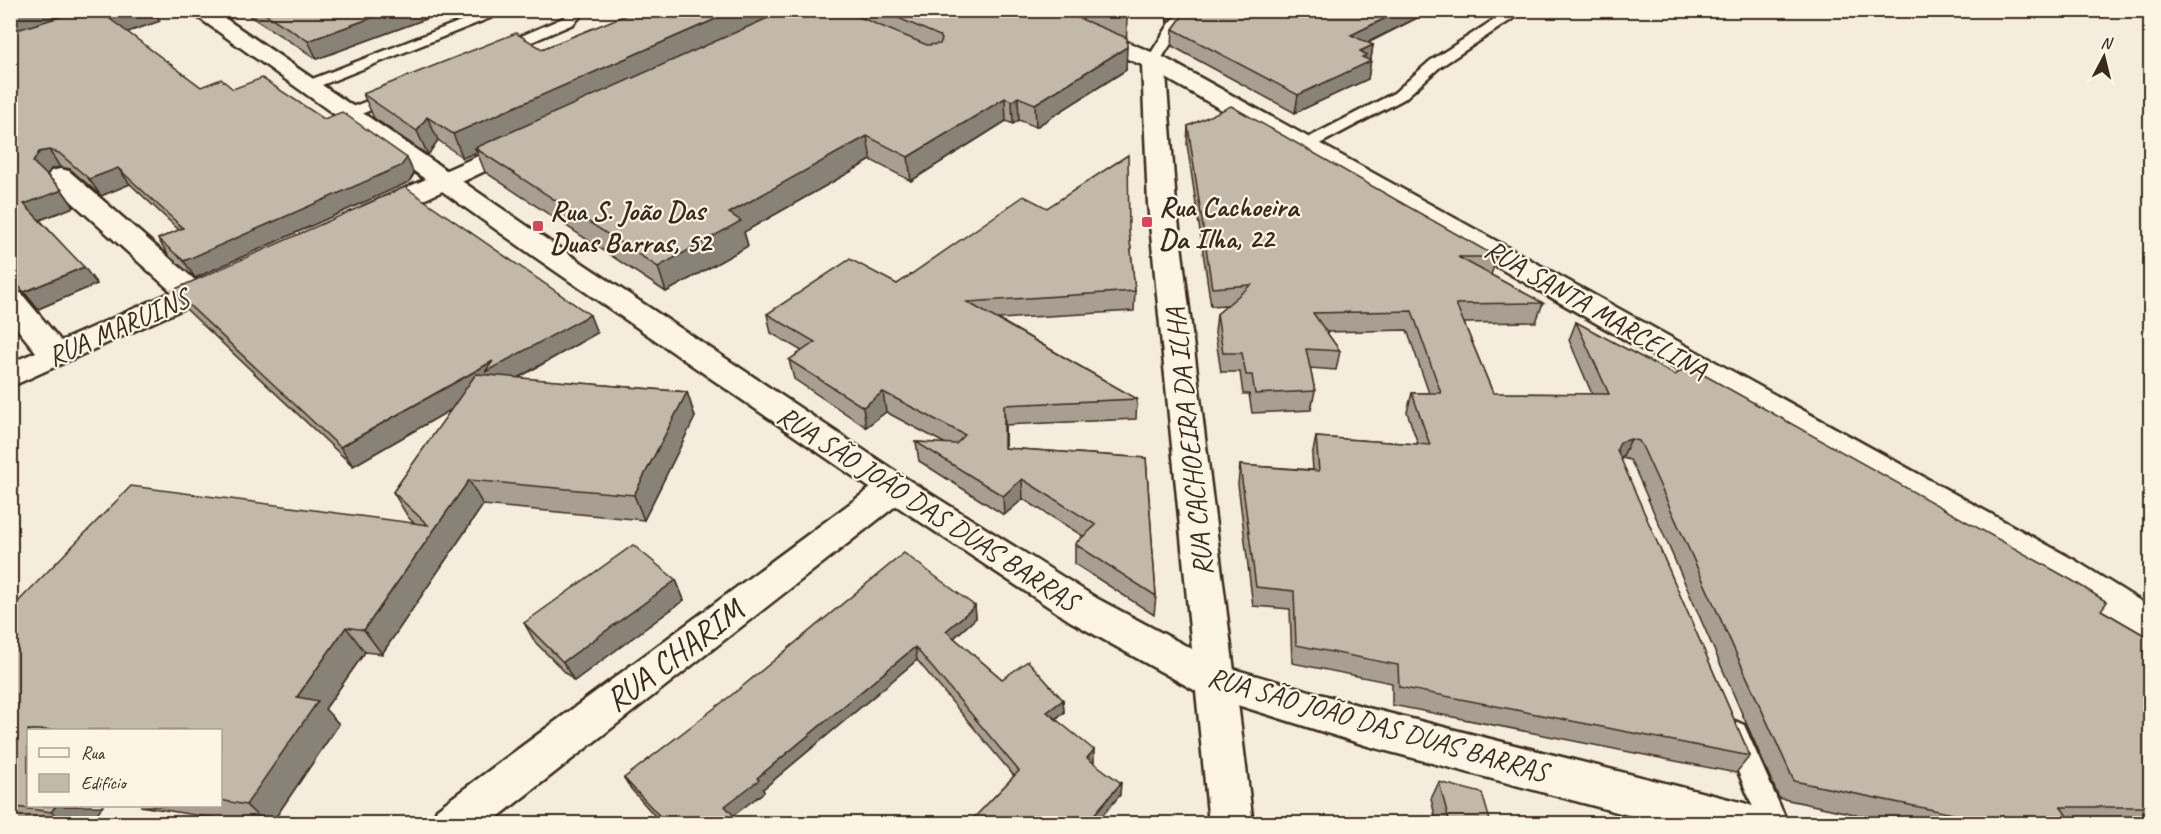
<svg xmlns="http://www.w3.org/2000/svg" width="2161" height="834" font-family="Caveat,sans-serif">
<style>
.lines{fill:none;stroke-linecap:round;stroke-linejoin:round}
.lane-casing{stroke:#3b2a1e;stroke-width:5}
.street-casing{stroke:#3b2a1e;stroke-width:5}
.secondary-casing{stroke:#3b2a1e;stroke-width:5}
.lane{fill:#fcf5e5;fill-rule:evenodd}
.street{fill:#fcf5e5;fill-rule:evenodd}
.secondary{fill:#fcf5e5;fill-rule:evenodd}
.wall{fill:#a89f92;stroke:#3b2a1e;stroke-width:1.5}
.shaded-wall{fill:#888277;stroke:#3b2a1e;stroke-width:1.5}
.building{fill:#c3b9aa;stroke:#3b2a1e;stroke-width:1.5}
.poi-dot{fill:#d1495b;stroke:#fcf5e5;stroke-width:2}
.labels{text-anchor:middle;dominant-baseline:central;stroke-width:4.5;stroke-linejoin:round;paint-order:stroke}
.poi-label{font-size:28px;font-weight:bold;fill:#3b2a1e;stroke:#fcf5e5;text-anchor:start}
.street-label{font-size:28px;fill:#3b2a1e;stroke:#fcf5e5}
.near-street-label{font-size:33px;fill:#3b2a1e;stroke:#fcf5e5}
</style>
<rect width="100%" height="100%" fill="#f4eddd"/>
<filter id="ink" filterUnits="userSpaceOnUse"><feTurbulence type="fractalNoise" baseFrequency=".0167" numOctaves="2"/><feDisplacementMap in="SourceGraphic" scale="12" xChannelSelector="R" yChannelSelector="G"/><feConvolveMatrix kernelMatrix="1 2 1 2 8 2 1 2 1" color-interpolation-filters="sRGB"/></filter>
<g filter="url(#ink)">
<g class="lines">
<defs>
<g id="lane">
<polygon points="226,10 247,10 212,24 205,20 207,17"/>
<polygon points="489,10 510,10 312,89 307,91 299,86 302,83"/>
<polygon points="564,10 578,10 580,17 573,24 506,53 496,53 494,50 496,47 563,18 566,16"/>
<polygon points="1182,10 1197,10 1181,28 1158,64 1148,64 1146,61 1170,23"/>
<polygon points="1509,10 1526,10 1440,67 1404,99 1312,148 1306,150 1298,145 1300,142 1394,93 1430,61"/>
<polygon points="395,90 403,95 400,98 354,117 342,117 340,114 342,111"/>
<polygon points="1735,721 1744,725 1788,824 1760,824 1722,733 1726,725"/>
</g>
<g id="street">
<polygon points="1153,54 1161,56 2076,561 2150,607 2150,643 2136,638 2050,583 1929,513 1145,66 1141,61 1145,56"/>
<polygon points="523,136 532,139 536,144 532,149 383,219 373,221 363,219 359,213 363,207"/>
<polygon points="60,169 69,171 196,281 219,273 229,276 234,282 229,288 10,387 10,363 36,352 10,320 10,291 21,293 61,341 172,292 51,183 47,177 51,171"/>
<polygon points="895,475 907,479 912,488 907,497 489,824 431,824 437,809 883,479"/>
<polygon points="1216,664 1368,708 1744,803 1760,809 1766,824 1662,824 1368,746 1202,694 1196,682 1202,670"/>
</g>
<polygon id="secondary" points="188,10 213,10 549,241 907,479 1098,599 1192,649 1148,204 1142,65 1022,15 1020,10 1050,10 1161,56 1165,61 1176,204 1253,824 1209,824 1196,691 1070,621 883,497 529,253"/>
</defs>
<use href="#lane" class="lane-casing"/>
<use href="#street" class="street-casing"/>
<use href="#secondary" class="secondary-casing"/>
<use href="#lane" class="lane"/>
<use href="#street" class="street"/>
<use href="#secondary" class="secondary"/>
</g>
<g class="wall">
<polygon points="10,10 56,18 160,21 127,32 201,87 233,89 324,119 407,158 414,174 409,182 195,278 169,256 158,239 179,230 130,184 101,196 70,169 60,167 51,169 47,175 62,190 74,207 40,220 97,284 38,309 23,292 10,290"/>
<polygon points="244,10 450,10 317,59 245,13"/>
<polygon points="619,10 1127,10 1126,70 1036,127 1019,120 1013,124 1006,121 911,181 871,160 744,232 748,246 666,292 485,172 477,152 463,158 438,140 428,155 374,118 363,94 542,49 627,15"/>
<polygon points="1165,10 1179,10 1167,23"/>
<polygon points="1187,10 1427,10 1427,13 1368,43 1373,45 1368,79 1295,113 1172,46 1173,29"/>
<polygon points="1188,126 1497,257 1491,275 1543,303 1536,322 1464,323 1493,393 1592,394 1569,340 1576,322 2101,610 2151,639 2151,824 1901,824 1779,798 1634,467 1630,460 1622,458 1620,458 1750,756 1736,773 1392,705 1392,683 1292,663 1290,609 1253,606 1238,484 1240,465 1313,470 1312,456 1316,437 1418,444 1407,412 1412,393 1429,393 1407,330 1326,332 1340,351 1336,370 1310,368 1315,391 1311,410 1252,413 1249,394 1243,394 1240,372 1221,372 1215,333 1217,314 1228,305 1211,306 1187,144"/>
<polygon points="1047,208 1129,231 1135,291 1134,311 998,319 1137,399 1136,419 1005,425 1005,448 1146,458 1156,596 1154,615 1075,564 1075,544 1083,536 1023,499 1004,515 919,461 916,442 946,444 886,412 866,427 794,379 789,360 802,351 771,333 767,314 897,284"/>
<polygon points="173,290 597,333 518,378 687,392 695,417 644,520 483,505 382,654 365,652 325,709 339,724 271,824 249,824 140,806 220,806 220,730 28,730 88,824 10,823 10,610 414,523 408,517 393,492 452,409 353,466 186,309"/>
<polygon points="676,580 684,600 574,681 535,642 524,623"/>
<polygon points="975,606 976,618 954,638 1002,679 1063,700 1064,713 1055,719 1094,761 1093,762 1120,795 1095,824 970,824 970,822 1014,776 917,660 763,789 764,792 733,815 738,824 662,824 631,789 624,778"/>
<polygon points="1439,782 1491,824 1437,824 1431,799"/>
</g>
<g class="shaded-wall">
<polygon points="23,10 81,10 10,33 10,15"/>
<polygon points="136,10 154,10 160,21 119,35 110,19"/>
<polygon points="393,10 450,10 317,59 308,41"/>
<polygon points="736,10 791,10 475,148 477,152 463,158 453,134"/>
<polygon points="1168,10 1179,10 1167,23"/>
<polygon points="1402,10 1427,10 1427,13 1348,52 1351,35"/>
<polygon points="1373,45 1368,79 1295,113 1298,95 1360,51"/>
<polygon points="1127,47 1126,70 1036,127 1035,104"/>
<polygon points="1018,97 1019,120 1013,124 1012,101"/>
<polygon points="1005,98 1006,121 911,181 908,157"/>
<polygon points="427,117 438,140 428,155 417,131"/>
<polygon points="867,136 871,160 744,232 748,246 666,292 658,267 729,213"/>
<polygon points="49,150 60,167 51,169 45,178 33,162 39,152"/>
<polygon points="407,158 414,174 409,182 195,278 184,261"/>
<polygon points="118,168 130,184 101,196 89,179"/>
<polygon points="62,190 74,207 37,221 24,204"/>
<polygon points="84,267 97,284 38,309 24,292"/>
<polygon points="590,315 597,333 494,391 492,386 353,466 340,447 493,361"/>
<polygon points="687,392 695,417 644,520 634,495"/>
<polygon points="883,392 886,412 866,427 863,407"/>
<polygon points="1004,405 1005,425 1005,467 1004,448"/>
<polygon points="1631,439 1622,458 1611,461 1620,442"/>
<polygon points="1022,479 1023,499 1004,515 1003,496"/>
<polygon points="469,480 483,505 382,654 364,630"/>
<polygon points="676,580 684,600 574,681 563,662"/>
<polygon points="975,606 976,618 948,643 946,631"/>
<polygon points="346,627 365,652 325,709 339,724 271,824 266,824 246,805 297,697"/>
<polygon points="915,647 917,660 763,789 764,792 730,818 725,806 757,778"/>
<polygon points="1063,700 1064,713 1047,724 1047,712"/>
<polygon points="1094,750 1094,761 1087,769 1087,758"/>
<polygon points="1121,783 1120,795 1095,824 1086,824"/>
<polygon points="56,806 103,806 88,824 66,824 51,812"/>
<polygon points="735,817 738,824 728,824"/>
</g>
<g class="building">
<polygon points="10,10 23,10 10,15"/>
<polygon points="83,10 136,10 110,19 201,87 221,79 233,89 262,78 324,119 342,112 407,158 401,166 184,261 158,239 183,228 118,168 89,179 59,153 49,150 39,152 33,162 62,190 24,204 84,267 24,292 10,276 10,32"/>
<polygon points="259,10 393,10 308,41"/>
<polygon points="638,10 736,10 453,134 427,117 417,131 363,94 516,33 542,49"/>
<polygon points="786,10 842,10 927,45 940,44 942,39 940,36 880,10 1059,10 1127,38 1127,47 1035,104 1018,97 1012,101 1005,98 908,157 867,136 729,213 741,221 658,267 475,148"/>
<polygon points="1112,10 1127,10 1127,17"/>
<polygon points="1187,10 1402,10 1351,35 1373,45 1360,51 1367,55 1362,57 1371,61 1298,95 1173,29"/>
<polygon points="1231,106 1497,257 1458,257 1543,303 1456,304 1493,393 1609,394 1576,322 1675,375 1688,366 2073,581 2107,602 2101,610 2151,639 2151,807 2061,807 2072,824 2001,824 1794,781 1643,448 1639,441 1631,439 1620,442 1617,450 1750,756 1399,687 1398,665 1296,645 1294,591 1256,587 1240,465 1319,471 1316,437 1430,445 1412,393 1441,393 1412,311 1313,313 1340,351 1306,349 1315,391 1255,394 1252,375 1246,375 1242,353 1223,353 1217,314 1251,285 1212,288 1188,126"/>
<polygon points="1128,155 1129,231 1135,291 967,302 1137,399 1004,405 1004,448 1146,458 1156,596 1075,544 1096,525 1022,479 1003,496 916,442 956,444 965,435 883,392 863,407 789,360 815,342 767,314 850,259 897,284 1024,196 1047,208"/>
<polygon points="405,187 590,315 485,372 493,361 340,447 173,290"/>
<polygon points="476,374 687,392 634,495 469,480 364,630 346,627 297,697 318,701 246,805 220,800 220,730 28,730 28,806 56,806 51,812 10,806 10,610 131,486 428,525 393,492"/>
<polygon points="633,545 676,580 563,662 524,623"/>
<polygon points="904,553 975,606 946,631 1002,679 1028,661 1063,700 1047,712 1094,750 1087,758 1121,783 1086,824 972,824 970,822 1019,771 915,647 757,778 759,780 725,806 735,817 728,824 667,824 624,778 738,690"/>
<polygon points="1439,782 1482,793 1491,824 1450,824"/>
</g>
</g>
<g class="poi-dot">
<rect x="1141" y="216" width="12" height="12" rx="3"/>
<rect x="532" y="220" width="12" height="12" rx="3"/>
</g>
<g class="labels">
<g class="poi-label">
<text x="1159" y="206">Rua Cachoeira<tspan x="1159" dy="32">Da Ilha, 22</tspan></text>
<text x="550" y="210">Rua S. João Das<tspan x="550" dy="32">Duas Barras, 52</tspan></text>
</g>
<g class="street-label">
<text transform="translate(1596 309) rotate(30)">RUA SANTA MARCELINA</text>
<text transform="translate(118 327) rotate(-24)">RUA MARUINS</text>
<text transform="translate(1189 442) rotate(-96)">RUA CACHOEIRA DA ILHA</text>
<text transform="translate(928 508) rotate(33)">RUA SÃO JOÃO DAS DUAS BARRAS</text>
<text transform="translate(1378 724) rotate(16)">RUA SÃO JOÃO DAS DUAS BARRAS</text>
</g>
<g class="near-street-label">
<text transform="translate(674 655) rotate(-37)">RUA CHARIM</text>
</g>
</g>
<rect width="2161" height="834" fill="none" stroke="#fcf5e5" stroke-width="36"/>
<rect x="18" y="18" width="2125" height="798" fill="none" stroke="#3b2a1e" stroke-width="2" filter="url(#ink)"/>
<rect x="27" y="729" width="195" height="78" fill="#fcf5e5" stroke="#afa495" stroke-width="1.5"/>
<rect x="39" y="748" width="30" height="9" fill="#fcf5e5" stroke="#afa495" stroke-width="1.5"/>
<text x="81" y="759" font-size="18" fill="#3b2a1e">Rua</text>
<rect x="39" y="774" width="30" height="18" fill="#c3b9aa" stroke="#afa495" stroke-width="1.5"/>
<text x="81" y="789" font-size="18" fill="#3b2a1e">Edifício</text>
<g transform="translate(2104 57) rotate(7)" stroke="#fcf5e5" stroke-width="4.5" paint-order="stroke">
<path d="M0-4.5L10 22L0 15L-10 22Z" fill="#3b2a1e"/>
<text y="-9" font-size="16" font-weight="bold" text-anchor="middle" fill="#3b2a1e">N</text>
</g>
</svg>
